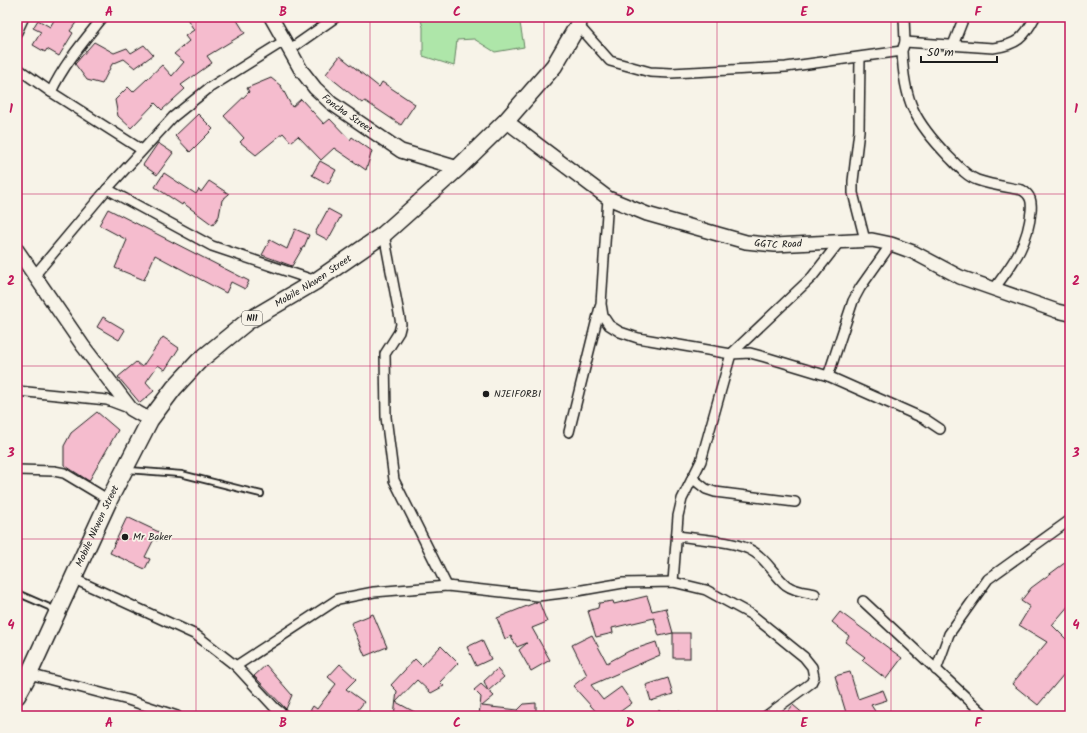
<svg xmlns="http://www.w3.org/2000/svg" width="1087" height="733" font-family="Kalam,sans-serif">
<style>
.green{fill:#aee6a9;stroke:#658162}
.building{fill:#f5bcce;stroke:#1c1c1c}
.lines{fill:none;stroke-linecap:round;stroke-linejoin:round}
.lane-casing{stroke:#1c1c1c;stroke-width:8}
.street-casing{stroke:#1c1c1c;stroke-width:12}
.secondary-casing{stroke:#1c1c1c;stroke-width:16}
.highway-casing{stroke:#1c1c1c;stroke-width:19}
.lane{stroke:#f7f3e8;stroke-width:4.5}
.street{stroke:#f7f3e8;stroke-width:9}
.secondary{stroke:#f7f3e8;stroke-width:13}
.highway{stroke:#f7f3e8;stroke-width:16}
.grid{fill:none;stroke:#c2185b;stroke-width:1;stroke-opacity:0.55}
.poi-dot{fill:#1c1c1c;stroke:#f7f3e8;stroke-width:1.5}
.labels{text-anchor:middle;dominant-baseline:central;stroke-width:3.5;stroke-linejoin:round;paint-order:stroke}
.shield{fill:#f7f3e8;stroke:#5e5c59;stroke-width:1}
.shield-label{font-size:9px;font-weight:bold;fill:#1c1c1c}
.street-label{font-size:10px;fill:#1c1c1c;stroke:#f7f3e8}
.poi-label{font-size:10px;fill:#1c1c1c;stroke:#f7f3e8;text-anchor:start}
.neatline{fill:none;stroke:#c2185b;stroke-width:1.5}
.grid-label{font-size:13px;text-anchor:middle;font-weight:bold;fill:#c2185b}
</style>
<rect width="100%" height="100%" fill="#f7f3e8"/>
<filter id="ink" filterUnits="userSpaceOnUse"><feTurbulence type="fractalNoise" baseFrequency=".025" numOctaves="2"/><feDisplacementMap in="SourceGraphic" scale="8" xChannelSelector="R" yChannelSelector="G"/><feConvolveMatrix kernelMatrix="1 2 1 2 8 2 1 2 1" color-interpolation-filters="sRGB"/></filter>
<g filter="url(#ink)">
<polygon class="green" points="420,17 519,17 524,47 495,52 474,39 457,40 454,66 423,56 423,27"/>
<g class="building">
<polygon points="56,17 80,17 70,31 73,33 59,56 47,49 45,52 33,45 41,32 33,28 38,20 50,27"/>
<polygon points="186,17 235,17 245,33 207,56 212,63 181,85 185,89 162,110 155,103 131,128 118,116 115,100 128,87 133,92 162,65 172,76 184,62 174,54 189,41 185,36 194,30"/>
<polygon points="94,42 114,53 127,48 131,53 144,45 153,55 135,68 124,59 112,64 102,84 87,80 75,64"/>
<polygon points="340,56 379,87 382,82 415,104 401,125 365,101 362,103 326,74"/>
<polygon points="271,78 281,86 292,107 301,99 324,124 330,119 350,140 352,137 372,151 366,170 334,148 321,160 298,136 291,142 283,133 256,155 240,142 244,138 224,116 249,92 247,88"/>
<polygon points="198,114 213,129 190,152 175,136"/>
<polygon points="158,143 173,153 157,175 143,165"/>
<polygon points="320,161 336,170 328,184 312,175"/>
<polygon points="164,173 196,194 199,189 201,192 209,181 229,194 222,200 219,216 213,225 183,203 182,205 155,187"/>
<polygon points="108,209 249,281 245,289 231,282 226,293 155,255 144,280 115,268 127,240 99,225"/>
<polygon points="328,209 341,216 328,240 315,233"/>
<polygon points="295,229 309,235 304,247 303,247 292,266 262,255 270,240 287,249"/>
<polygon points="103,317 125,330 119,340 97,327"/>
<polygon points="163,337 179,348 165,370 158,365 146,382 154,391 140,403 118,377 136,362 142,367"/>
<polygon points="97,412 118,430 89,481 64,465 64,446 71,433"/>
<polygon points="127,517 161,533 157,541 154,539 145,557 150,559 145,569 110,553"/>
<polygon points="1070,559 1070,604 1052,625 1070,643 1070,667 1038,705 1012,684 1047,642 1019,625 1030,607 1021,601 1031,588"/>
<polygon points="647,596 652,611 666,608 673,633 659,636 654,618 612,628 613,633 596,637 588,611 598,608 599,603 613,601 614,604"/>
<polygon points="537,602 539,602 547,622 532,628 550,660 531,671 519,650 527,643 517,647 511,636 505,639 497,618"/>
<polygon points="840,612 902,658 886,679 862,660 865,657 845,642 849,636 832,622"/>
<polygon points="373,614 387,647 365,656 351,623"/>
<rect x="673" y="633" width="17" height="25"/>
<polygon points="592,635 607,663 629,651 656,642 660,655 591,685 603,700 621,687 632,703 614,716 600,716 573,686 587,675 572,645"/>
<polygon points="482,640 491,659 476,666 467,647"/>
<polygon points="441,646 458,663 440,682 444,686 431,693 417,680 396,702 422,716 394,716 397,691 391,685 415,659 422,666"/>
<polygon points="340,664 356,679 346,689 364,702 353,716 307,716 313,706 317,709 336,684 328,677"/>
<polygon points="266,665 292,695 286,709 254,676"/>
<polygon points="497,669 504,677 488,691 484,681"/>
<polygon points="850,672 858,699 883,690 887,700 871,705 878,716 847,716 835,676"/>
<polygon points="668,678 673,694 651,701 646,685"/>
<polygon points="481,684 494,696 482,706 518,710 524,704 536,703 536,716 479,716 481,697 474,690"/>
<polygon points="793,705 806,716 784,716"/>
</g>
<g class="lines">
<defs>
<g id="lane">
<polyline points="128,470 181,474 261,494"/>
<polyline points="17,593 56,610"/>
</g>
<g id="street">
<path d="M103 17C84 41 64 64 51 92L142 150"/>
<path d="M578 25 610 61 650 72 671 73 786 67 902 51C904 101 914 121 949 157 957 165 966 176 977 180 991 185 1007 187 1022 190 1031 195 1032 202 1031 211 1028 245 1013 263 994 289"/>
<polyline points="17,32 24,17"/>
<path d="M905 42 993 48C1017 45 1024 38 1035 17"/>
<polyline points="953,45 964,17"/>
<polyline points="903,48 905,42 904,17"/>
<polyline points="289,50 336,17"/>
<polyline points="860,58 859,131 853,181 853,193 865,240"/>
<polyline points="17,68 51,92"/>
<polyline points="107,189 212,246 316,281"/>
<polyline points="608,198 601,304 603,316 609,325 620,332 638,338 731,354 750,353 765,357 828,376 925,419 940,429"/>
<polyline points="384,234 401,324 399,332 385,354 386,417 394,480 447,586"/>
<polyline points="34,276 107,189 173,117 209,88 284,41"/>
<polyline points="828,376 853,301 860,288 891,244"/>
<polyline points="17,391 107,400 131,409"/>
<polyline points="569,432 600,307"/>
<polyline points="17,470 54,471 64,473 109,500"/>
<polyline points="692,478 706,489 715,492 795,502"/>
<path d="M677 536C697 539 738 541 754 552 767 560 774 575 786 585 794 591 805 592 815 594"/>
<polyline points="72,578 196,635 236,666 275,708 285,716"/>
<polyline points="673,582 678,516 682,499 701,461 731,354 812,277 840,241"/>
<polyline points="863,601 986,716"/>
<polyline points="236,666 338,599 374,592 447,586 538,596 571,592 623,583 673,582 706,590 752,615 804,657 812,667 814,677 811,683 766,716"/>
<polyline points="936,670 949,634 988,579 1070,520"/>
<polyline points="29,674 128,700 177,716"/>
<polyline points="660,716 677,716"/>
</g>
<g id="secondary">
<path id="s1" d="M271 17 301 70 315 88 331 103 401 151 458 168"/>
<path id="s2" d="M506 121 608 198 647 214 746 242 775 245 872 240 891 244 913 252 960 277 1057 311 1070 314"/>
<polyline points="17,250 83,346 131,409 150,420"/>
</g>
<g id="highway">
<path id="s3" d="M17 696 29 674 109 500 150 420 174 388 199 361 248 321 316 281 384 234 458 168 506 121 554 66 578 25 579 17"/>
</g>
</defs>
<use href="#lane" class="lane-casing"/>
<use href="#street" class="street-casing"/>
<use href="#secondary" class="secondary-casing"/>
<use href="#highway" class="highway-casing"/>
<use href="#lane" class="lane"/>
<use href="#street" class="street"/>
<use href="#secondary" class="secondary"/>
<use href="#highway" class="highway"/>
</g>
</g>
<path class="grid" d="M196 17V716M370 17V716M544 17V716M717 17V716M891 17V716M17 194H1070M17 366H1070M17 539H1070"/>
<g class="poi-dot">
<circle cx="486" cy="394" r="4"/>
<circle cx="125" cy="537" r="4"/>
</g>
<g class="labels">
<rect class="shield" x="242" y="311" width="20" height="14" rx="3"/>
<g class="shield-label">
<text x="252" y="318">N11</text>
</g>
<g class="street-label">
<text stroke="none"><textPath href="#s1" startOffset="125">Foncha Street</textPath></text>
<text stroke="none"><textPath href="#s2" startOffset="305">GGTC Road</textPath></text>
<text stroke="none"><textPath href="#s3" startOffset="523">Mobile Nkwen Street</textPath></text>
<text stroke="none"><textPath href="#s3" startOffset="188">Mobile Nkwen Street</textPath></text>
</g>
<g class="poi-label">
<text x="494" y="394">NJEIFORBI</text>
<text x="133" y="537">Mr Baker</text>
</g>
</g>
<rect width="1087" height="733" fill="none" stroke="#f7f3e8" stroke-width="44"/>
<path d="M921 56v6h76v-6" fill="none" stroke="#1c1c1c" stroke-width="2"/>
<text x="927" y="56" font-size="12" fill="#1c1c1c" stroke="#f7f3e8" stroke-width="3" paint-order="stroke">50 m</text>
<rect x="22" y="22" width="1043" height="689" class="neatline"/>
<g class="grid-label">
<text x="109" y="16">A</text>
<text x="283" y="16">B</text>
<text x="457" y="16">C</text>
<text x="630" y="16">D</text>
<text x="804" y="16">E</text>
<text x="978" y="16">F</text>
<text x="11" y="113">1</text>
<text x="1076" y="113">1</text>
<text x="11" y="285">2</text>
<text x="1076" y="285">2</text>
<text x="11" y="457">3</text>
<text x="1076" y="457">3</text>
<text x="11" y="629">4</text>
<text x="1076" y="629">4</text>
<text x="109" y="727">A</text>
<text x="283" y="727">B</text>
<text x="457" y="727">C</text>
<text x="630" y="727">D</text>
<text x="804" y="727">E</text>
<text x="978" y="727">F</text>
</g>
</svg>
